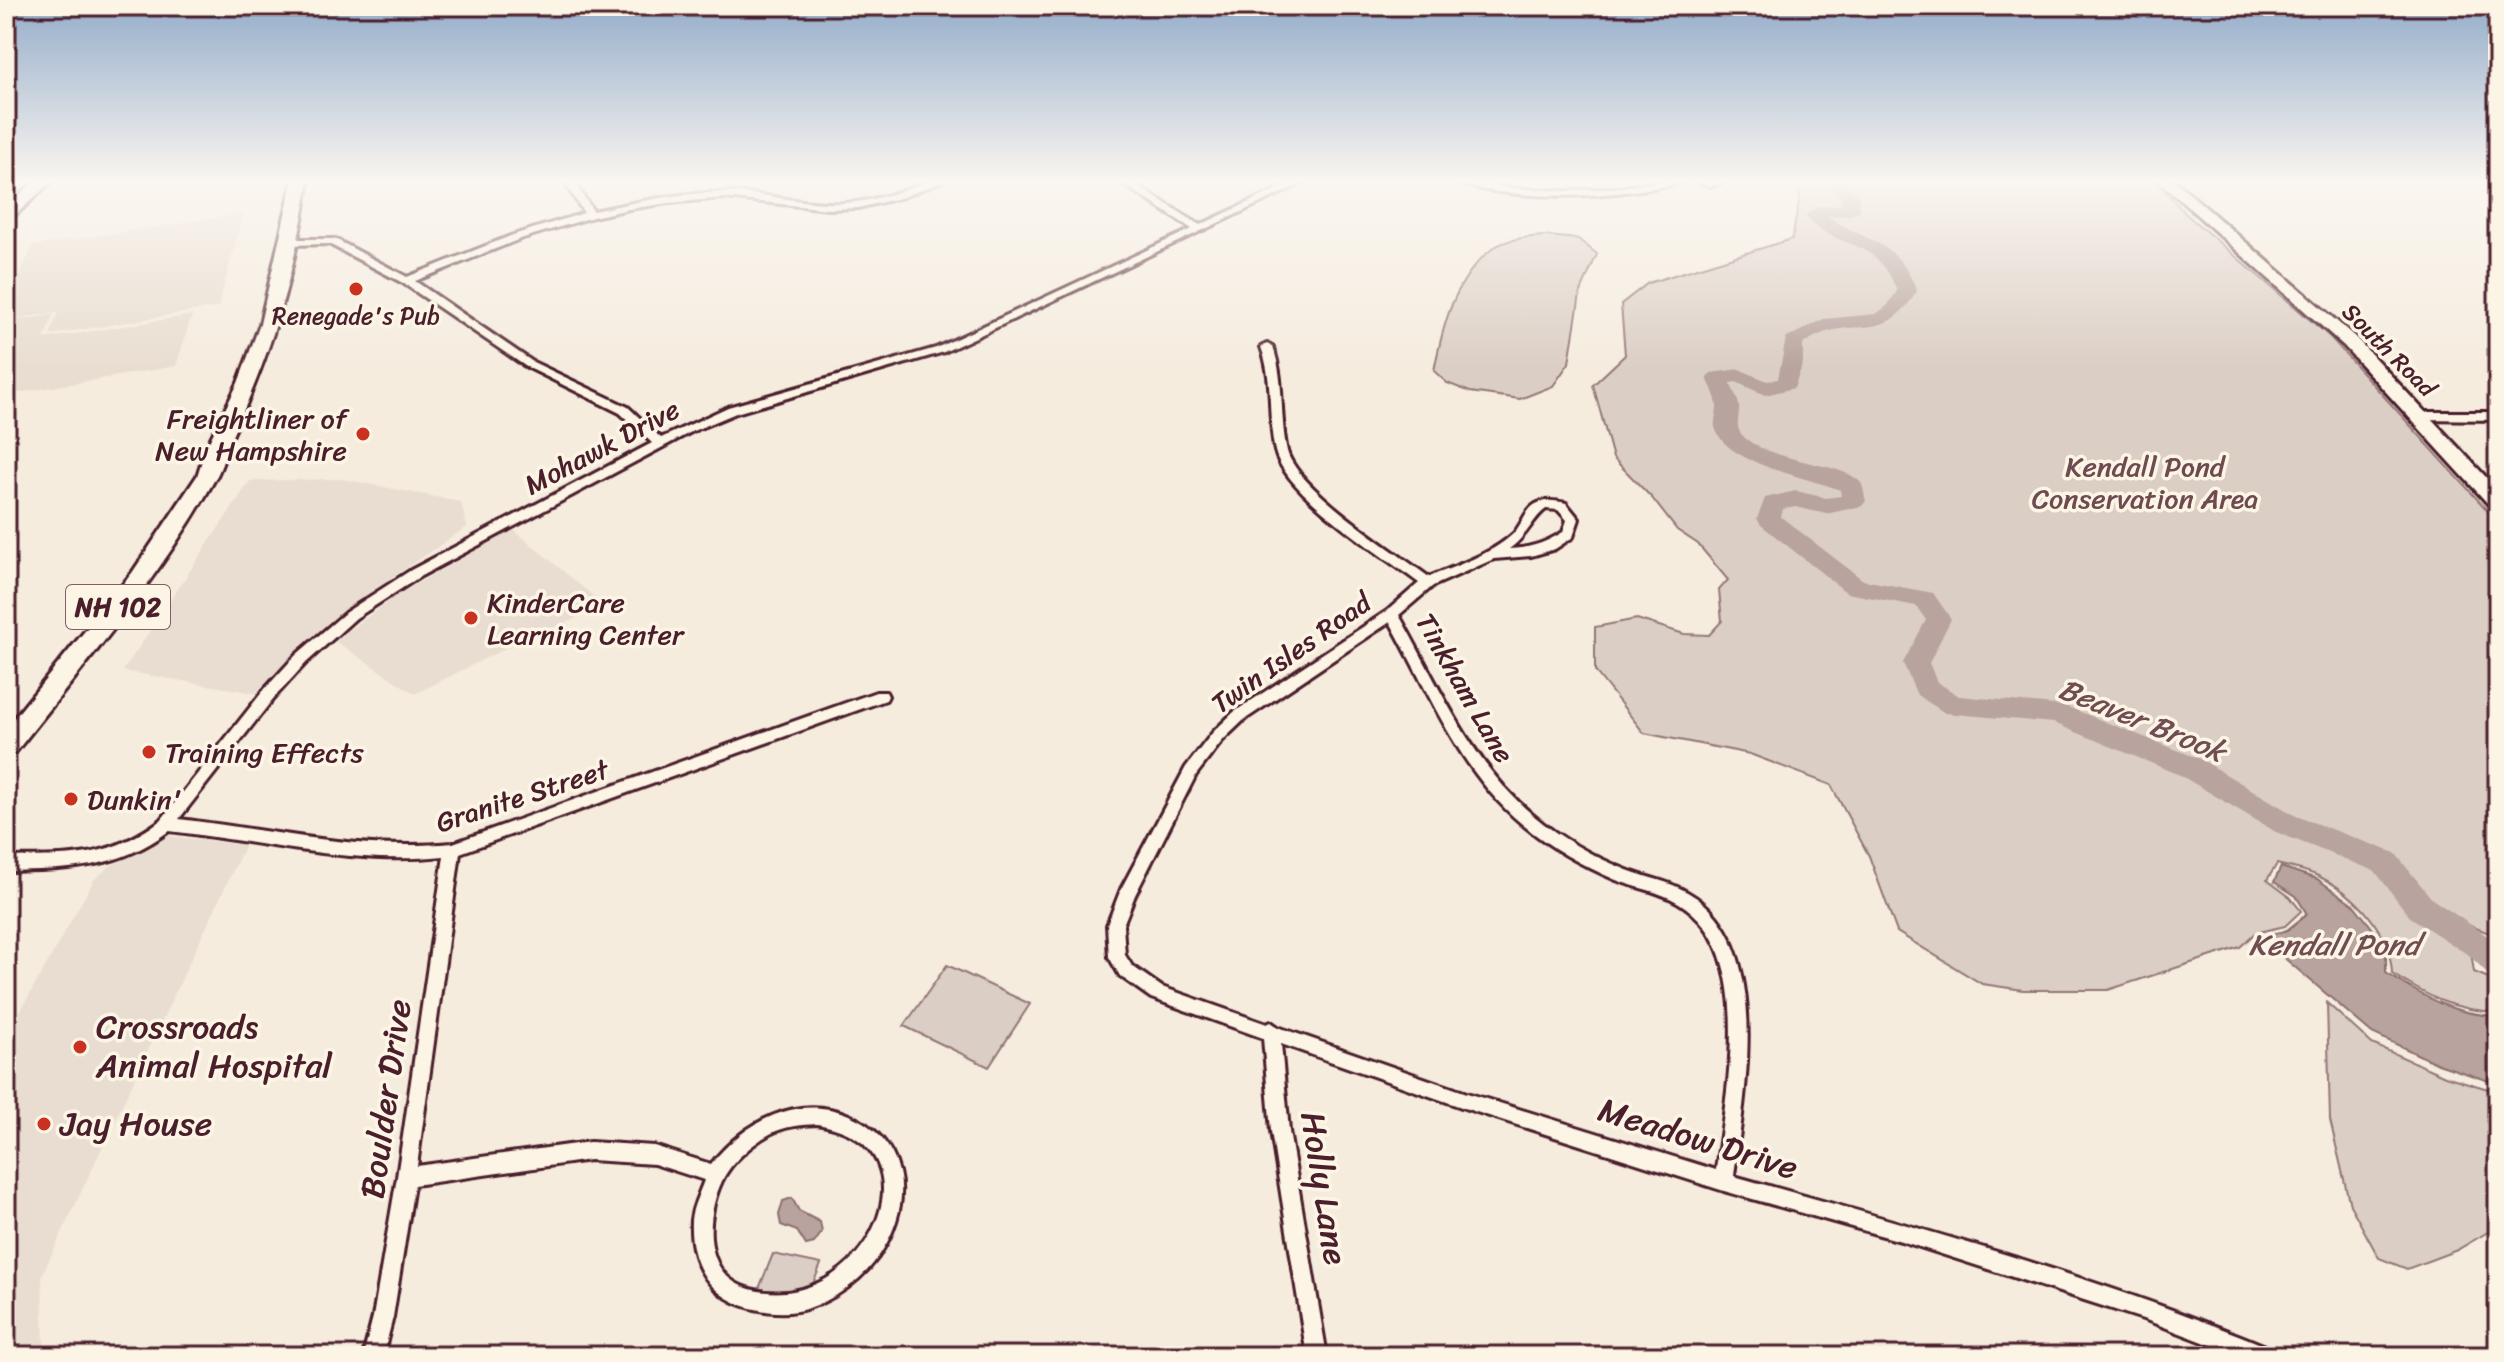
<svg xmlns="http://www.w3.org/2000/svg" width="2504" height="1362" font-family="Sriracha,sans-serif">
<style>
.built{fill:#e8ddd0}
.green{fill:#dbcec4;stroke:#927678;stroke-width:2}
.water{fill:#b8a39e;stroke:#8c6e70;stroke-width:2}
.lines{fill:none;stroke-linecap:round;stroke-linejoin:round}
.river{fill:#b8a39e;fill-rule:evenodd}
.street-casing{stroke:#4a1f2b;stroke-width:6}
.secondary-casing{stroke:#4a1f2b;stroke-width:6}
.primary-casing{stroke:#4a1f2b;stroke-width:6}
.street{fill:#fcf5e5;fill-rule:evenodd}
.secondary{fill:#fcf5e5;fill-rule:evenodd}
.primary{fill:#fcf5e5;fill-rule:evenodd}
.poi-dot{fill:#c8321e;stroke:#fcf5e5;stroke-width:3}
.labels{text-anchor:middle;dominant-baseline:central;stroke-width:7;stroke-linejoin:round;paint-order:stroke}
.far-poi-label{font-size:24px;fill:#4a1f2b;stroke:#fcf5e5}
.far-street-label{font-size:24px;fill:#4a1f2b;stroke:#fcf5e5}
.shield{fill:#fcf5e5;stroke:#7f5f63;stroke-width:2}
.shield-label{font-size:26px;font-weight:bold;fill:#4a1f2b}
.poi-label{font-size:28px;fill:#4a1f2b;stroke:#fcf5e5;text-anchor:start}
.street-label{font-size:28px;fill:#4a1f2b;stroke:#fcf5e5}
.park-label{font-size:28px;fill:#6e4b51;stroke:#fcf5e5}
.water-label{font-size:30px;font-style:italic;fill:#704d53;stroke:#fcf5e5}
.near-poi-label{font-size:34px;fill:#4a1f2b;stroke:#fcf5e5;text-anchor:start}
.near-street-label{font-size:34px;fill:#4a1f2b;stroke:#fcf5e5}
</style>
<rect width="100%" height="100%" fill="#f5ecde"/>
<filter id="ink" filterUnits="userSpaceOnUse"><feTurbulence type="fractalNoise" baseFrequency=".0125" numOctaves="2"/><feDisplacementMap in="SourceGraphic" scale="16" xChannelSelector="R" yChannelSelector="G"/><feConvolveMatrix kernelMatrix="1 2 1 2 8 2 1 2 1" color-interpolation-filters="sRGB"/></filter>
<g filter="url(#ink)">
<g class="built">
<polygon points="244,213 218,307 50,335 58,312 6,320 6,301 33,246"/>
<polygon points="54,314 44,339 192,315 176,366 6,395 6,322"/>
<polygon points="342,479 461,502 467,527 338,614 255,693 123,671 250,481"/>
<polygon points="514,530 605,606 506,648 415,694 335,641 401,592"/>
<polygon points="168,836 245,845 42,1275 44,1356 6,1356 6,1026 12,1026 94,880 110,866"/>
</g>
<g class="green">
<path d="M1796 180H2154L2187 215 2330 337 2498 522V936L2467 925 2474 972 2498 982V1012C2452 1010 2431 998 2392 974 2391 933 2357 895 2320 877 2307 870 2291 868 2277 864L2267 880 2290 897 2301 911 2285 926 2255 933 2240 947 2108 990H2023L1982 984 1897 932 1869 856 1831 785 1750 754 1644 733 1595 671V627L1637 619 1684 634 1709 635 1722 621 1719 590 1728 580 1698 544 1677 530 1652 498 1613 458 1593 385 1625 355 1621 304 1648 283 1792 239 1800 197Z"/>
<path d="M1547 236 1578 239 1597 254 1580 294 1569 363 1553 386 1520 399 1470 392 1447 383 1434 371C1443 325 1454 279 1492 249 1506 238 1530 237 1547 236Z"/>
<polygon points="947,965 1030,1004 989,1067 904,1026"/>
<polygon points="2327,1003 2372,1044 2445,1076 2498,1092 2498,1226 2457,1250 2407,1269 2379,1258 2350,1205 2330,1120"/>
<polygon points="773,1254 821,1264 811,1289 785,1295 758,1291"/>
</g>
<g class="water">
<path d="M2281 867 2317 879 2353 904 2377 934 2386 952V973C2423 996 2452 1015 2498 1016V1084L2438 1064 2372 1033 2261 938 2287 930 2307 914 2296 896 2274 882Z"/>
<polygon points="792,1198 799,1211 820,1222 822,1232 814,1243 806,1245 797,1231 781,1225 779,1215 783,1201"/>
</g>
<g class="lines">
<path class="river" d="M1825 180H1844L1858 196 1860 210 1851 215 1827 216C1867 243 1897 239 1917 291 1882 350 1852 310 1803 344V363L1794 388 1765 395 1736 382 1730 383C1733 390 1738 398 1739 406 1740 417 1734 426 1742 435 1768 463 1845 462 1861 483 1864 488 1864 496 1866 501L1862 506 1826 514 1796 507 1783 509 1781 517 1863 580 1933 593 1951 619 1929 663 1937 682 1959 696 2065 706 2200 759 2296 816 2395 853 2432 899 2498 943V977L2487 973 2470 956 2410 917 2375 871 2276 832 2180 775 2054 723 1945 713 1917 695 1903 663 1926 620 1916 606 1847 593 1761 525 1757 519 1765 498 1796 491 1826 498 1841 496 1840 490C1808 477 1724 464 1715 427 1714 421 1717 414 1717 408 1717 398 1711 387 1707 378L1711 373 1739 369 1767 381 1778 379 1786 338 1824 319 1876 314 1887 306 1897 291C1876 234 1836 252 1805 216L1817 207 1841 205 1840 197Z"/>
<defs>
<g id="street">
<path d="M563 180H573L593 211C641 201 690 190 739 193 774 195 809 205 844 203 862 202 880 198 898 192 914 187 928 179 945 180L903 197 858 208 829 209 724 198 668 203 629 209 593 217 520 239 415 281 533 362 628 407 661 438 728 407 936 348 1192 229 1117 180H1128L1200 225 1297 180H1309L944 352 736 413 693 431 421 576 356 618 306 663 273 699 179 819C272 830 358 852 453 843L876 692H886L888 696 886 700 460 853 417 1166 590 1142 654 1146 711 1164C744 1122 797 1093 849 1115 875 1126 892 1145 899 1172 904 1192 900 1213 892 1232 877 1268 846 1295 809 1308 792 1314 773 1313 755 1309 710 1299 689 1265 691 1220 692 1207 700 1192 704 1180L654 1164 590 1160 414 1185 393 1317 383 1356H363L373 1317 397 1177 444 856C351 866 260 841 169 831 117 870 68 869 6 871V857C70 856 107 860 161 820L263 691 296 655 346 612 411 570 652 443 620 413 525 366 403 283 329 244 289 245 284 242 289 239H335L407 277 513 235 584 213ZM817 1124C948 1145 862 1319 750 1289 702 1276 705 1217 722 1181 731 1162 752 1144 770 1134 785 1126 801 1125 817 1124Z"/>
<path d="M1450 180H1467L1511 188 1567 191 1624 187 1667 180H1685L1680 183C1617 196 1556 200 1492 191 1479 188 1462 187 1450 180Z"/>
<polygon points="1691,180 1730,180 1710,186"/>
<path d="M1267 344 1273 347C1285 381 1279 416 1287 451 1297 489 1396 552 1429 577 1457 565 1490 555 1513 534 1522 525 1525 510 1536 504 1545 499 1556 501 1566 503L1579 519 1573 537 1555 549 1531 556 1494 559 1433 586 1399 615C1439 685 1470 762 1533 815 1560 838 1594 857 1627 870 1647 878 1670 881 1689 893 1775 943 1744 1095 1734 1176 1915 1227 2099 1277 2273 1349L2276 1356H2240L2146 1320 1901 1241 1724 1191 1467 1109 1281 1044 1289 1131 1327 1356H1307L1271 1131 1263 1038 1151 998 1120 976 1109 957 1107 925 1121 889 1186 767 1213 732 1234 712 1387 611 1419 583C1383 556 1285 494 1275 451 1267 416 1274 381 1261 347ZM1546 509 1558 510 1567 520 1563 532C1545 543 1531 548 1509 549 1527 537 1532 519 1546 509ZM1390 622C1429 692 1459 771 1522 824 1549 847 1583 866 1616 880 1636 888 1660 891 1679 903 1758 951 1726 1094 1716 1170L1467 1093 1278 1027 1271 1022 1267 1024 1162 987 1132 966 1125 955 1123 925 1135 895 1196 775 1223 740 1244 720Z"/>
<polygon points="2421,412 2498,412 2498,420 2417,419 2415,416"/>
</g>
<g id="secondary">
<polygon points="36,180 53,180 11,219 6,221 6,208"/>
<polygon points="2158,180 2174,180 2356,338 2498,490 2498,509 2491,507 2344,346"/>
</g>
<path id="primary" d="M293 180H309C293 276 274 346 233 434 226 449 223 466 215 479 160 578 85 664 15 753L6 756V728L132 573 197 476 206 448 238 383 260 324Z"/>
</defs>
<use href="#street" class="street-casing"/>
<use href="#secondary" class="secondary-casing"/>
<use href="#primary" class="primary-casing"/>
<use href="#street" class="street"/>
<use href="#secondary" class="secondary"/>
<use href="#primary" class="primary"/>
</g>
</g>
<linearGradient id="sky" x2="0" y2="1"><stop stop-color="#95adca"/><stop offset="0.49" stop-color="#faf6f0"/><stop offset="1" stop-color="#faf6f0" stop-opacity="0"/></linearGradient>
<rect width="2504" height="370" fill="url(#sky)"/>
<g class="poi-dot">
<circle cx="356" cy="289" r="8"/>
<circle cx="363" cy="434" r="8"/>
<circle cx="471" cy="618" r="8"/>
<circle cx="149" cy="752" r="8"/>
<circle cx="71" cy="799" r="8"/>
<circle cx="80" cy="1047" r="8"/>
<circle cx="44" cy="1124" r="8"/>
</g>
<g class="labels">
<g class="far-poi-label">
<text x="356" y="316">Renegade's Pub</text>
</g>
<g class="far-street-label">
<text transform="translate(2389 350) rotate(45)">South Road</text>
</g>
<rect class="shield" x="66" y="585" width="104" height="44" rx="6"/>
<g class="shield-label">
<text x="118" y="607">NH 102</text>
</g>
<g class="poi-label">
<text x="347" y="418" text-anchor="end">Freightliner of<tspan x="347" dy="32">New Hampshire</tspan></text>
<text x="487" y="602">KinderCare<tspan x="487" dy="32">Learning Center</tspan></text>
<text x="165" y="752">Training Effects</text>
<text x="87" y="799">Dunkin'</text>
</g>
<g class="street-label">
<text transform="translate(602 447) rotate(-28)">Mohawk Drive</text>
<text transform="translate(1291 653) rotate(-35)">Twin Isles Road</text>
<text transform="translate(1465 688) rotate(60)">Tinkham Lane</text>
<text transform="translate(522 796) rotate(-18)">Granite Street</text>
</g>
<g class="park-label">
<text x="2145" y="466">Kendall Pond<tspan x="2145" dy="32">Conservation Area</tspan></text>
</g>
<g class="water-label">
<text transform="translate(2142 720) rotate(22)">Beaver Brook</text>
<text x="2334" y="945">Kendall Pond</text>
</g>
<g class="near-poi-label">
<text x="96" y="1027">Crossroads<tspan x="96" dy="39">Animal Hospital</tspan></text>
<text x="60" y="1124">Jay House</text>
</g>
<g class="near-street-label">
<text transform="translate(386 1099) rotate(-82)">Boulder Drive</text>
<text transform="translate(1698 1139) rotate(17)">Meadow Drive</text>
<text transform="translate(1324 1188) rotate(81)">Holly Lane</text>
</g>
</g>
<rect width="2504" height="1362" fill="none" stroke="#fcf5e5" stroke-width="32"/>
<rect x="16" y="16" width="2472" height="1330" fill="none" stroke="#4a1f2b" stroke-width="3" filter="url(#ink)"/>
</svg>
